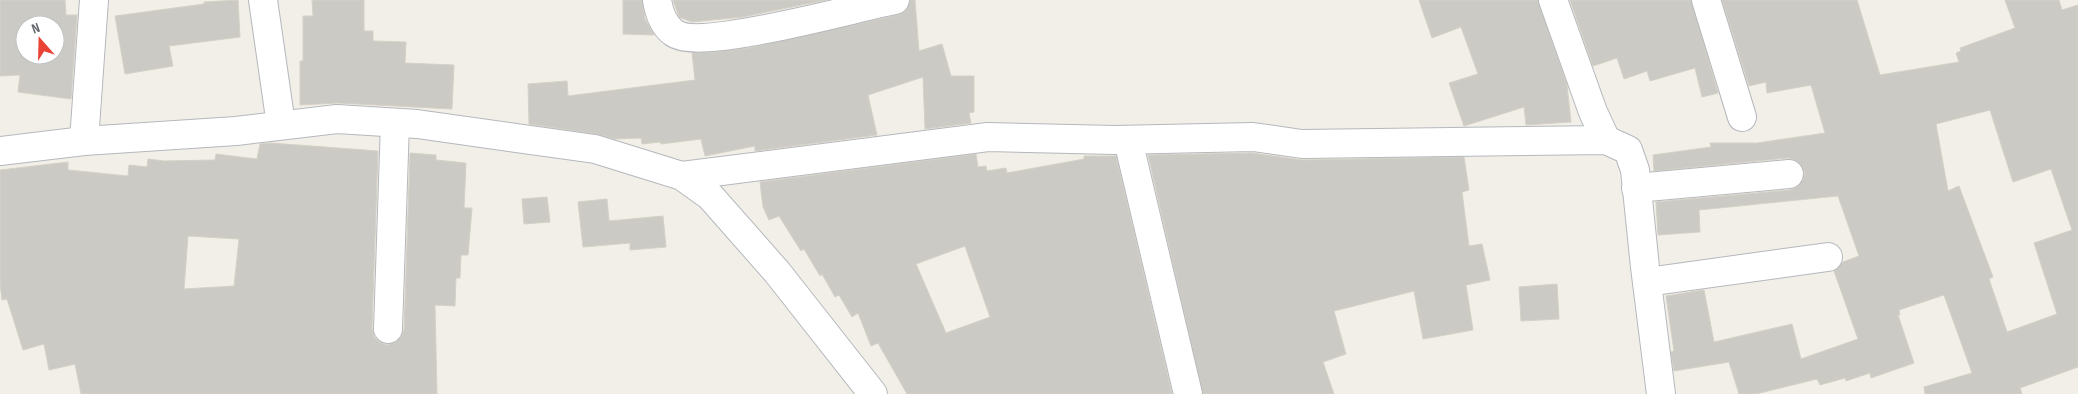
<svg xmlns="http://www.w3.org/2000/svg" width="2078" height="394" font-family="'Sofia Sans Condensed',sans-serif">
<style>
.building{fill:#cccac5;stroke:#d6d1c6;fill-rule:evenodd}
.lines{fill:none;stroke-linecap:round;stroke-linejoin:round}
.minor-casing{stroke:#b5b8bc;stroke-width:30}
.minor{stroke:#fff;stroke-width:28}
</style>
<rect width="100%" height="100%" fill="#f1efe8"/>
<g class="building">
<path d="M0 0H65L66 15H77L71 99 18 92 20 75 0 76ZM25 25H55V55H25Z"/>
<polygon points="238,0 240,37 169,46 173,66 125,74 115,16 204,4 204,2"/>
<polygon points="312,0 364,0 364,31 373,31 373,41 406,42 405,63 454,65 452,109 338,103 300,105 300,61 303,61 303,16 313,16"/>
<polygon points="623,0 642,0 645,19 654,35 623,34"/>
<polygon points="673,0 826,0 743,17 692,22 679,17"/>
<polygon points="910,0 915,0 919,51 942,44 951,76 974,76 974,112 969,113 971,123 925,129 923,77 868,95 877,135 755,151 755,146 705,156 701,139 661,144 660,142 642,144 641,138 615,139 597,134 529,124 528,84 567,81 568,96 695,80 692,53 716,52 749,48 898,15 906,11"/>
<polygon points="1419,0 1538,0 1567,85 1571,122 1526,125 1524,107 1464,126 1449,83 1478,74 1461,27 1432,38"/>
<polygon points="1570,0 1691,0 1718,93 1702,97 1695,68 1650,81 1647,71 1624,79 1617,58 1593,66"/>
<path d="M1722 0H1857L1880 75 1959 62 1956 53 1961 51 1960 48 2015 28 2005 0H2059L2062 10 2078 5V367L2020 388 2022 394H1925L1924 387 1972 373 1944 295 1899 310 1900 315H1898L1914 363 1871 378 1870 373 1846 381 1845 378 1820 385 1817 379 1756 394H1739L1729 362 1674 371 1671 352 1674 351 1666 296 1691 292 1704 290 1714 342 1792 324 1801 359 1858 339 1834 271 1843 262 1859 256 1838 196 1699 210 1700 232 1658 235 1656 202 1790 190 1798 186 1803 180 1805 173 1801 165 1795 160 1788 158 1654 171 1653 155 1711 147 1710 143H1757L1825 133 1811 85 1767 93 1766 82 1749 86ZM1990 110 2013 182 2051 169 2072 230 2034 243 2057 314 2007 332 1989 279 1993 277 1959 186 1948 191 1936 124Z"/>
<path d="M271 143 378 151 372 328 374 337 379 342 387 345 396 342 401 337 404 330 410 153 436 155V160L466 163 464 208H472L468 255H461L460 278H456L455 306 435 305 437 394H81L75 364 49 370 44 344 23 350 7 299 2 300 0 283V170L68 162V170L128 176 129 165 147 167 148 159 164 161 215 160 216 154 257 159 260 144ZM188 236 239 239 234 286 184 289Z"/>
<polygon points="1252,153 1302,160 1464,157 1469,190 1462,192 1469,246 1482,244 1490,280 1466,285 1473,330 1423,339 1414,291 1334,311 1346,354 1323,362 1334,394 1203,394 1148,155"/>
<path d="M976 154 978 167 986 166 987 171 1006 168 1007 173 1084 159V156H1116L1172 394H907L878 343 871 346 858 313 852 317 839 295 835 297 822 274 820 276 804 249 801 251 779 216 769 220 763 207 760 182ZM965 246 990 317 946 333 916 264Z"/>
<polygon points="547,197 550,222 524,224 522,199"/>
<polygon points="607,199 609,221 663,216 666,247 630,250 630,243 583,247 578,202"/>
<polygon points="1557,284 1559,319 1521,321 1519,287"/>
</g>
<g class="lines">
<defs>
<g id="minor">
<polyline points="263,0 281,125"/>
<path d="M657 0C659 13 663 25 674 33 701 52 857 7 895 0"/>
<polyline points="1553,0 1593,112 1606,140"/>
<polyline points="1706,0 1742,117"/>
<polyline points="1128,140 1188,394"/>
<polyline points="84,141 94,0"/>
<polyline points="0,151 84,141 236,131 337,119 417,124 595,149 682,176 710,196 777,272 873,394"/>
<polyline points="682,176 988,137 1115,140 1253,137 1302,144 1606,140 1628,150 1635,170 1645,267 1661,394"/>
<polyline points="1636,188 1789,174"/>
<polyline points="1647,282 1828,257"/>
<polyline points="388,329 395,123"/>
</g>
</defs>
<use href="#minor" class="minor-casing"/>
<use href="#minor" class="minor"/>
</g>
<g transform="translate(40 40) rotate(340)"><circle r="24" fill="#ffffff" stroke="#bfc1c3"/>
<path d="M0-4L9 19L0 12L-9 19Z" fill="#ea4335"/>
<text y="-8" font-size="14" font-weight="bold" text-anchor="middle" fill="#5f6368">N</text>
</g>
</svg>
